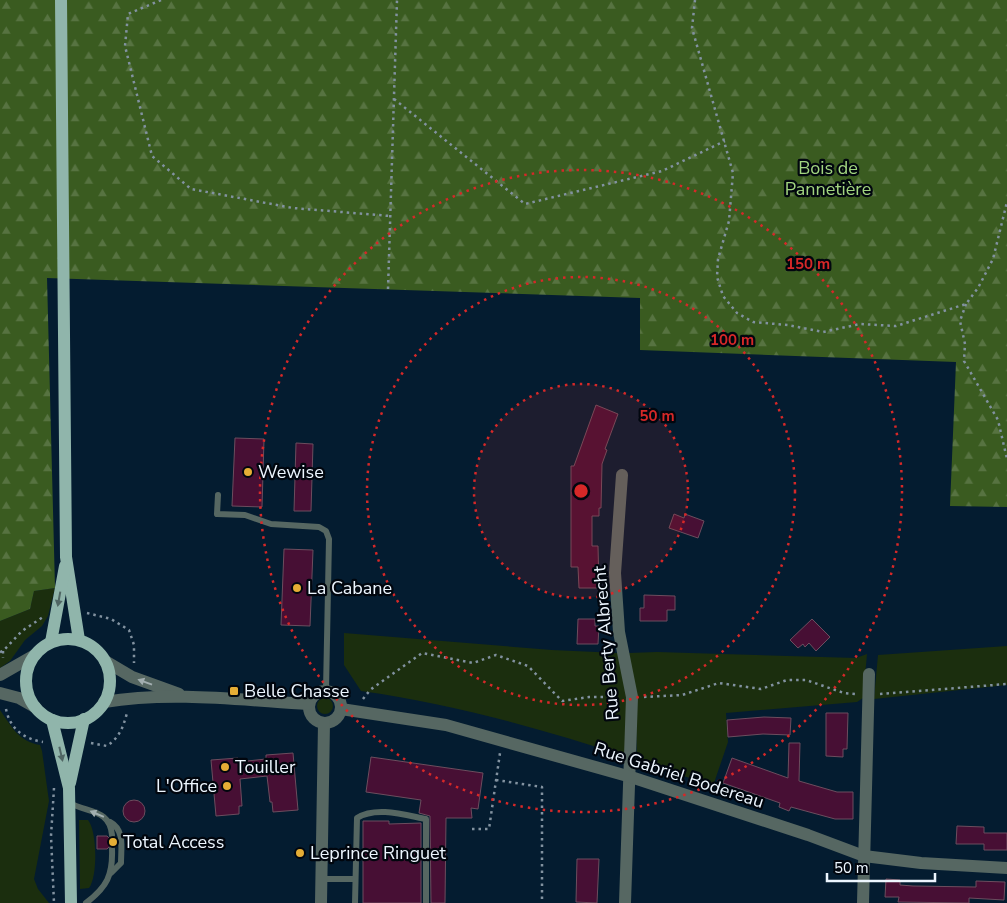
<svg xmlns="http://www.w3.org/2000/svg" width="1007" height="903" font-family="'Nunito Sans',sans-serif">
<style>
.green{fill:#1b2e0e}
.forest{fill:url(#forest-firs)}
.building{fill:#470f34;stroke:#6c4d5e}
.lines{fill:none;stroke-linecap:round;stroke-linejoin:round}
.path{stroke:#8292a0;stroke-width:2.5;stroke-dasharray:2.5 4;stroke-linecap:butt}
.service{stroke:#566762;stroke-width:6}
.minor{stroke:#566762;stroke-width:12}
.primary{stroke:#90b5ab;stroke-width:12}
.oneway{fill:#506664}
.oneway2{fill:#a2aeb0}
.ring{fill:none;stroke:#d62828;stroke-width:2.5;stroke-dasharray:2.5 5}
.poi-dot{fill:#e5ad35;stroke:#01060e;stroke-width:2}
.labels{text-anchor:middle;dominant-baseline:central;stroke-width:4.5;stroke-linejoin:round;paint-order:stroke}
.park-label{font-size:18px;fill:#a2d580;stroke:#01060e}
.poi-label{font-size:18px;fill:#edf6ff;stroke:#01060e;text-anchor:start}
.street-label{font-size:18px;fill:#edf6ff;stroke:#01060e}
.centre{fill:#d62828;stroke:#01060e;stroke-width:2.5}
.ring-label{font-size:15px;text-anchor:middle;font-weight:bold;fill:#d62828;stroke:#01060e;stroke-width:4.5;stroke-linejoin:round;paint-order:stroke}
</style>
<defs>
<pattern id="forest-firs" width="22" height="20" patternUnits="userSpaceOnUse" patternTransform="scale(1.25)"><rect width="22" height="20" fill="#3a5b20"/><path d="M5 1l3.5 6h-7zM16 11l3.5 6h-7z" fill="#577341"/></pattern>
</defs>
<rect width="100%" height="100%" fill="#041c30"/>
<g class="green">
<polygon points="55,588 48,616 42,626 25,640 10,661 0,668 0,621 30,609 34,591"/>
<path d="M344 633 552 650 618 653 626 692 627 757C539 728 452 704 361 691L344 665Z"/>
<polygon points="1007,646 1007,685 874,699 878,655"/>
<polygon points="657,652 856,658 867,654 863,698 857,702 726,713 728,742 713,786 637,760 635,690 629,653"/>
<circle cx="325" cy="706" r="8"/>
<path d="M0 710C12 727 18 741 40 745L42 751 49 801 34 879 38 889 49 903H0Z"/>
<path d="M79 820H88C97 831 98 876 89 888L80 889Z"/>
</g>
<polygon class="forest" points="0,0 1007,0 1007,507 950,506 956,362 640,350 640,298 47,278 55,588 34,591 30,609 0,621"/>
<g class="building">
<polygon points="596,405 618,414 605,449 607,450 602,464 601,508 599,508 599,516 592,516 592,546 598,546 599,588 579,588 578,567 571,567 571,466 574,466"/>
<polygon points="235,438 264,439 262,507 232,506"/>
<polygon points="296,443 313,444 311,511 294,511"/>
<polygon points="674,514 684,518 685,514 704,521 698,538 669,528"/>
<polygon points="284,549 313,550 310,626 281,625"/>
<polygon points="644,595 675,596 675,610 667,610 667,621 640,621 640,608 644,608"/>
<polygon points="578,619 595,619 595,626 599,626 598,644 577,644"/>
<polygon points="812,619 830,637 816,651 809,643 805,647 803,644 798,648 790,640"/>
<polygon points="826,713 848,713 847,749 843,749 843,757 826,756"/>
<polygon points="764,717 791,718 790,735 763,734 728,737 727,720"/>
<polygon points="789,743 800,743 799,781 837,792 853,792 853,819 835,819 791,807 789,811 779,807 780,803 723,783 732,758 788,778"/>
<polygon points="293,753 298,810 273,812 272,802 270,802 267,776 240,779 242,806 239,806 239,814 216,816 211,760 238,758 238,762 266,759 266,755"/>
<polygon points="371,757 483,773 478,809 471,808 472,818 446,818 445,903 431,903 430,816 419,813 421,800 366,792"/>
<circle cx="134" cy="811" r="11"/>
<polygon points="363,821 389,821 389,824 421,823 421,903 363,903"/>
<polygon points="957,826 984,827 984,833 1007,833 1007,850 984,850 984,844 956,844"/>
<polygon points="97,836 107,836 111,840 116,838 116,847 112,844 107,849 97,849"/>
<polygon points="577,859 599,859 597,903 576,902"/>
<polygon points="886,879 900,880 900,885 913,886 976,887 976,881 1005,882 1004,900 969,898 969,903 898,902 899,897 885,897"/>
</g>
<g class="lines">
<g class="path">
<polyline points="161,0 128,14 125,46 152,156 191,189 293,208 390,216"/>
<polyline points="695,0 692,28 733,173 729,221 718,259 717,277 723,296 737,313 753,322 788,325 823,332 860,324 896,326 966,304 978,288 993,259 1007,202"/>
<polyline points="394,99 525,204 662,171 725,141"/>
<polyline points="388,289 397,0"/>
<polyline points="966,304 960,321 965,344 964,361 998,420 1007,459"/>
<polyline points="87,613 111,619 129,630 134,645 134,663"/>
<polyline points="3,651 3,658"/>
<polyline points="0,652 3,651 22,631 43,617"/>
<polyline points="880,694 1007,684"/>
<polyline points="644,697 682,695 719,683 761,689 787,680 806,680 844,693 855,694"/>
<polyline points="363,699 370,690 422,653 473,663 496,655 528,666 562,701 589,697 619,697"/>
<path d="M6 709C10 729 24 739 43 742"/>
<path d="M91 743 107 746C120 737 123 727 127 713"/>
<polyline points="496,780 542,787 542,903"/>
<polyline points="54,788 51,836 54,903"/>
<polyline points="472,829 489,829 500,753"/>
</g>
<g class="service">
<polyline points="218,495 217,514 245,515 271,524 319,527 326,531 329,539 326,690"/>
<path d="M70 803C88 813 110 809 112 835"/>
<path d="M110 822C125 830 121 848 121 863L111 873"/>
<polyline points="321,879 355,879"/>
<path d="M86 903C107 887 113 875 112 849"/>
<path d="M355 903 357 818C376 806 405 815 426 819V903"/>
</g>
<g class="minor">
<polyline points="622,475 615,573 619,632 632,697 625,903"/>
<polyline points="105,661 132,677 179,694"/>
<polyline points="0,675 35,655"/>
<circle cx="325" cy="707" r="16"/>
<polyline points="0,693 19,698 35,707"/>
<path d="M104 702C171 691 241 700 308 704"/>
<polyline points="341,709 446,725 631,777 808,835 864,856 921,863 1007,868"/>
<polyline points="321,903 324,723"/>
<polyline points="863,903 869,674"/>
</g>
<g class="primary">
<polyline points="61,0 66,557 79,640"/>
<circle cx="68" cy="681" r="42"/>
<polyline points="51,642 65,566"/>
<polyline points="52,720 69,788 71,903"/>
<polyline points="70,783 84,719"/>
</g>
</g>
<defs><path id="oneway-solid" d="M-6-.8H1V-3.2L6.5 0L1 3.2V.8H-6Z" transform="scale(1.25)"/></defs>
<g class="oneway">
<use href="#oneway-solid" transform="translate(59 599) rotate(100)"/>
<use href="#oneway-solid" transform="translate(61 754) rotate(77)"/>
</g>
<g class="oneway2">
<use href="#oneway-solid" transform="translate(145 682) rotate(-160)"/>
<use href="#oneway-solid" transform="translate(97 814) rotate(-157)"/>
</g>
<circle cx="581" cy="491" r="107" fill="#d62828" fill-opacity=".12"/>
<g class="ring">
<circle cx="581" cy="491" r="107"/>
<circle cx="581" cy="491" r="214"/>
<circle cx="581" cy="491" r="321"/>
</g>
<g class="poi-dot">
<circle cx="248" cy="472" r="5"/>
<circle cx="297" cy="588" r="5"/>
<rect x="229" y="686" width="10" height="10" rx="2.5"/>
<circle cx="225" cy="767" r="5"/>
<circle cx="227" cy="786" r="5"/>
<circle cx="113" cy="842" r="5"/>
<circle cx="300" cy="853" r="5"/>
</g>
<g class="labels">
<g class="park-label">
<text x="828" y="168">Bois de<tspan x="828" dy="21">Pannetière</tspan></text>
</g>
<g class="poi-label">
<text x="258" y="472">Wewise</text>
<text x="307" y="588">La Cabane</text>
<text x="244" y="691">Belle Chasse</text>
<text x="235" y="767">Touiller</text>
<text x="217" y="786" text-anchor="end">L'Office</text>
<text x="123" y="842">Total Access</text>
<text x="310" y="853">Leprince Ringuet</text>
</g>
<g class="street-label">
<text transform="translate(606 643) rotate(-95)">Rue Berty Albrecht</text>
<text transform="translate(679 775) rotate(18)">Rue Gabriel Bodereau</text>
</g>
</g>
<circle cx="581" cy="491" r="8" class="centre"/>
<g class="ring-label">
<text x="808" y="269">150 m</text>
<text x="732" y="345">100 m</text>
<text x="657" y="421">50 m</text>
</g>
<path d="M827 873v8h108v-8" fill="none" stroke="#edf6ff" stroke-width="2.5"/>
<text x="834" y="873" font-size="15" fill="#edf6ff" stroke="#01060e" stroke-width="4" paint-order="stroke">50 m</text>
</svg>
